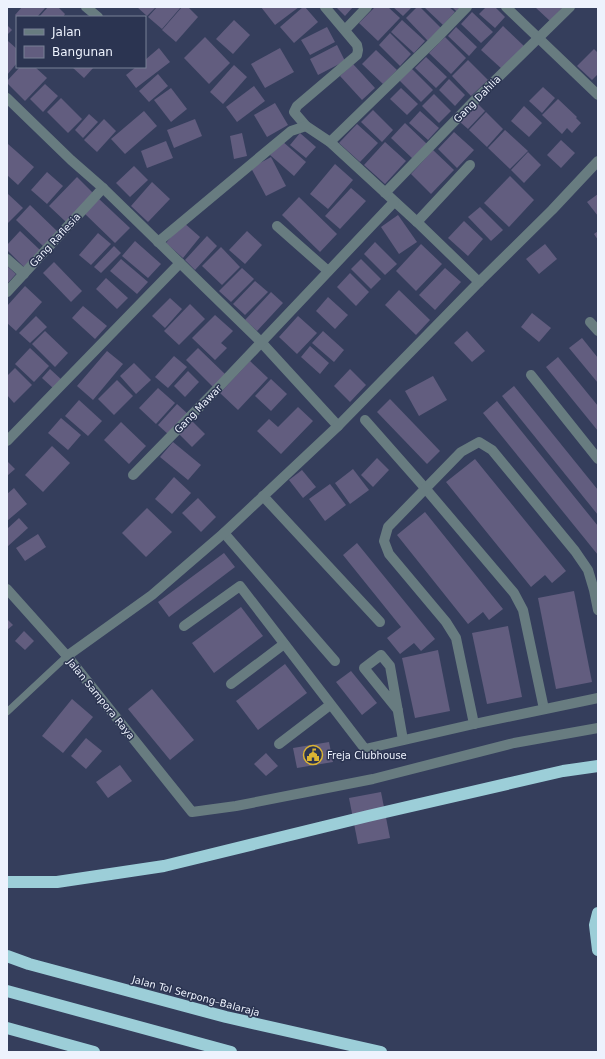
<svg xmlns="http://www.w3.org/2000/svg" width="605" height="1059" font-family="'DejaVu Sans',sans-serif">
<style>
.building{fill:#625d7f}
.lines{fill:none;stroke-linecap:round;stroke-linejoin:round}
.service{stroke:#687c80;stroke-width:7}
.minor{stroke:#687c80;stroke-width:10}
.motorway{stroke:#9cced8;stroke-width:12}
.labels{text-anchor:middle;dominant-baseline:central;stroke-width:3;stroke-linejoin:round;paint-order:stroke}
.street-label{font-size:10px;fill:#edf2fd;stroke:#2b3451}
.poi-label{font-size:10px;fill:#edf2fd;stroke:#2b3451;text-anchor:start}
</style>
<rect width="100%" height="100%" fill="#353e5c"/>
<g class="building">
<polygon points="22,7 46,7 37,17 17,17 15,15"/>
<polygon points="48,7 58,7 65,14 63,17 39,17"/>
<polygon points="137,7 156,7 147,16"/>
<polygon points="157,7 181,7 162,29 148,17"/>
<polygon points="182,7 188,7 198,17 176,42 162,30"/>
<polygon points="261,7 299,7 275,25"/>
<polygon points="303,7 305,7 318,22 294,43 280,27"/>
<polygon points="336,7 353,7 345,16"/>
<polygon points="375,7 388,7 400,18 378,41 359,23"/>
<polygon points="393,7 412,7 403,16"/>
<polygon points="417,7 420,7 441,28 428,41 406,18"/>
<polygon points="424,7 449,7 455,12 443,25"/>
<polygon points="452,7 462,7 457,12"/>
<polygon points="486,7 495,7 505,17 495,28 479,14"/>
<polygon points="535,7 563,7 550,21"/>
<polygon points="472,12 493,32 481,43 461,24"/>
<polygon points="234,20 250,35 233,54 216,39"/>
<polygon points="402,20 425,41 414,53 391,32"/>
<polygon points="7,25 12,30 7,35"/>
<polygon points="503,26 525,47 503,70 481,50"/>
<polygon points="327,27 335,42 310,55 301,40"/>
<polygon points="456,27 477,47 469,56 448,36"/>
<polygon points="390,33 411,54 400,66 379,45"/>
<polygon points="205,37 230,63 209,84 184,58"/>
<polygon points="445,37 466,58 451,74 429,53"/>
<polygon points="8,41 17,49 17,63 7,75"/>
<polygon points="337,45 345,61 318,75 310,59"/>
<polygon points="159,48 170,62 136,88 126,75 136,67 145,67 145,60"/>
<polygon points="280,48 294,72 265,88 251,64"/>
<polygon points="594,49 598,53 598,74 592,80 577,66"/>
<polygon points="376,50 397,70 383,84 362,64"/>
<polygon points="426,57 447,77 436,88 415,68"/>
<polygon points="468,60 488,80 471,96 452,76"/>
<polygon points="353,64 375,88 362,100 340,76"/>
<polygon points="234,65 247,77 223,104 210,92"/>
<polygon points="20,67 35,67 47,78 25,101 7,83 7,81"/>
<polygon points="72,67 94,67 84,78"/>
<polygon points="411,68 433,90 421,102 399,80"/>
<polygon points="158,74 168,86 149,102 139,91"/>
<polygon points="449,79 465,95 455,106 439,90"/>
<polygon points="45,84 58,96 43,112 30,99"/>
<polygon points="254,86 265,101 237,122 226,107"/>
<polygon points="543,87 555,98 542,113 529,101"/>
<polygon points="171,88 187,109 171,122 154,100"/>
<polygon points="401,88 418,104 407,115 390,99"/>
<polygon points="434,94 451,111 439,123 422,106"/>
<polygon points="61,98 82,119 68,133 47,112"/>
<polygon points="558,99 577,117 576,118 581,123 572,133 567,128 562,134 542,115"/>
<polygon points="275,103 288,125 267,137 254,115"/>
<polygon points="478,104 485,111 468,129 460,122"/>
<polygon points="524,106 542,123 529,137 511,121"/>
<polygon points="373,110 393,130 382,142 361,122"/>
<polygon points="144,111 157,126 125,154 111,139"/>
<polygon points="420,111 439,128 428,140 409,123"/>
<polygon points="486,112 503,129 487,147 469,130"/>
<polygon points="89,114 98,122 83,138 75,130"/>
<polygon points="104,119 116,131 97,152 84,140"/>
<polygon points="195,119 202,136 174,148 167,130"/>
<polygon points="405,123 427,144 413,159 391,138"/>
<polygon points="357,124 378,143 360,162 339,143"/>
<polygon points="505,130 528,151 510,169 488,148"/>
<polygon points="454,132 474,150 457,168 438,149"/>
<polygon points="242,133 247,156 234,159 230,136"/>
<polygon points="300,133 316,147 306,158 290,145"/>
<polygon points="561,140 575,153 561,168 547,155"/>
<polygon points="166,141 173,158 147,168 141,151"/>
<polygon points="282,141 306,162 294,176 270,155"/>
<polygon points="385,142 406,161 385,184 364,165"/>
<polygon points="8,144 34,167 18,185 7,175 7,146"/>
<polygon points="433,150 454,170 431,194 411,174"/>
<polygon points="528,152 541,165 524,183 511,170"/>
<polygon points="271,157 286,186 266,196 251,168"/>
<polygon points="335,164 353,180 328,209 310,194"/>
<polygon points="134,166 148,180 130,197 116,183"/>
<polygon points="47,172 63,186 47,204 31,190"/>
<polygon points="510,176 534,200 509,227 484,203"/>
<polygon points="77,177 94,194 66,222 49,206"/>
<polygon points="152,182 170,199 148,222 131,206"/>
<polygon points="351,188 366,201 340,229 325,216"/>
<polygon points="7,193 23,208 7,224"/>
<polygon points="598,194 598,216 587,202"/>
<polygon points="299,197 337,234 320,252 282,215"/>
<polygon points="98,198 130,228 115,243 84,213"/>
<polygon points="30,205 58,232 44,247 16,220"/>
<polygon points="480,207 503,230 491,241 468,217"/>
<polygon points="398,215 417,242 399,254 381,227"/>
<polygon points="464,221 483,239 468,256 448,238"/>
<polygon points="183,222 200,237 183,258 166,243"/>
<polygon points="20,231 40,250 24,267 7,250 7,245"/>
<polygon points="247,231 262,245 245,264 229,250"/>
<polygon points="598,231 598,240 594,234"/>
<polygon points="98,233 111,244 91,265 79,255"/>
<polygon points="207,236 217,246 195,270 185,260"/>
<polygon points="135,241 161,264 148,278 122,256"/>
<polygon points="375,242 397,264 385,275 364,254"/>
<polygon points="421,244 442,264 416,291 396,271"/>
<polygon points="545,244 557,259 539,274 526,259"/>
<polygon points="114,246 121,253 101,273 94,267"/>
<polygon points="221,247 240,267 222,285 202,266"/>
<polygon points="121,259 148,282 137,294 110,271"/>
<polygon points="361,259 381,279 371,289 351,269"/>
<polygon points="54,262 82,291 71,302 43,273"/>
<polygon points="7,266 16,274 7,284"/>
<polygon points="242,268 254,279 231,302 219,291"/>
<polygon points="445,268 461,282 435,310 419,295"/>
<polygon points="350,273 369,292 356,306 337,287"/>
<polygon points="106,278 128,298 117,309 96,289"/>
<polygon points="255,281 268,292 245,315 233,304"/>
<polygon points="25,286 42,302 16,331 7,323 7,306"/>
<polygon points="399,290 430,320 416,335 385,305"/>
<polygon points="271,292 283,303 257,331 245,320"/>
<polygon points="328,297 348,315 335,329 316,311"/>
<polygon points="170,298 182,309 165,328 152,316"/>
<polygon points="190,304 205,319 179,345 164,331"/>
<polygon points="83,306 107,326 95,339 72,318"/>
<polygon points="532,313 551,328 539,342 521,327"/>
<polygon points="215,315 233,331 221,343 227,348 215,360 192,338"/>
<polygon points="36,316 47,327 30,343 19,333"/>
<polygon points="298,316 317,333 297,354 279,337"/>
<polygon points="45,331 68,353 55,367 32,344"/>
<polygon points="323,331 344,350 334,362 312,343"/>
<polygon points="467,331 485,351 472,362 454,343"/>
<polygon points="582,338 598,358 598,383 569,348"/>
<polygon points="310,346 329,363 320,374 301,357"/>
<polygon points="30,348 49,366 34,382 15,364"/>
<polygon points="198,348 226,375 213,387 186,360"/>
<polygon points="107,351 123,364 93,400 77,386"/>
<polygon points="174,356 187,367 168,388 155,377"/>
<polygon points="558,357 598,406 598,431 546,367"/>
<polygon points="250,361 268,378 238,410 220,393"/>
<polygon points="134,363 151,380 136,394 120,376"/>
<polygon points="15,368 32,385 14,403 7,395 7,376"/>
<polygon points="50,369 63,381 54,389 42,378"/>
<polygon points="350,369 366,385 350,402 334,386"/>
<polygon points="188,371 199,382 185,397 174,386"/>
<polygon points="433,376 447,400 419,416 405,391"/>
<polygon points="271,379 287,394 271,411 255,396"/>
<polygon points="117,380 133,396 114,415 98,399"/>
<polygon points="514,386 598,490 598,515 502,396"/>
<polygon points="158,388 175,403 156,424 139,408"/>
<polygon points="390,399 440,451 427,464 377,412"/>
<polygon points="79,400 102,421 88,436 65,416"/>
<polygon points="497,401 598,526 598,555 483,413"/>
<polygon points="177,404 188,414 169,435 158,425"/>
<polygon points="298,407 313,421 281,454 257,431 269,419 278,427"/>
<polygon points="61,418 81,435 68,450 48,433"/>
<polygon points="192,421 205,434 192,447 179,434"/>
<polygon points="121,422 146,446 129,464 104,440"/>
<polygon points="173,442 201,465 188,480 160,457"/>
<polygon points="52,446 70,463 43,492 25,475"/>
<polygon points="377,458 389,470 373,487 361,475"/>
<polygon points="475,459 566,571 552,583 545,575 531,587 446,482"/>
<polygon points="7,461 15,469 7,476"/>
<polygon points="353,469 369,490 350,504 335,483"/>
<polygon points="302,470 316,487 303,498 289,480"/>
<polygon points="174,477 191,493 172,514 155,499"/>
<polygon points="330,484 346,505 325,521 309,499"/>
<polygon points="14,488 27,504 7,521 7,494"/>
<polygon points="198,498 216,517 201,532 182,513"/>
<polygon points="147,508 172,532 146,557 122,533"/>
<polygon points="425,512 503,609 489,620 483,612 468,624 397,535"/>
<polygon points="19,518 28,528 7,547 7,529"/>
<polygon points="38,534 46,547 25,561 16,548"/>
<polygon points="357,543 435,639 421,651 414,643 400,654 387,638 401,627 343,555"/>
<polygon points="224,553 235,567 169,617 158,602"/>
<polygon points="574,591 592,682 556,689 538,598"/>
<polygon points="241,607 263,636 214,673 192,643"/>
<polygon points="7,619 13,625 7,630"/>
<polygon points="508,626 522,697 487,704 472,633"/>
<polygon points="24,631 34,641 25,650 15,641"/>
<polygon points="438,650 450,711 415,718 402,658"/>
<polygon points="285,664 307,693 258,730 236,701"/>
<polygon points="351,671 377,703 362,715 336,682"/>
<polygon points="152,689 194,740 170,760 128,709"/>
<polygon points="72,699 93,717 63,753 42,736"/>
<polygon points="86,738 102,751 86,769 71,756"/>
<polygon points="329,742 333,762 297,768 293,748"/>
<polygon points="266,753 278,766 266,776 254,764"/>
<polygon points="120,765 132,781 108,798 96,782"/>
<polygon points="381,792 390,838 358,844 349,798"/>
</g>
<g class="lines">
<polyline class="service" points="7,712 67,656"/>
<g class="minor">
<polyline points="86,7 98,17"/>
<polyline points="325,7 357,45 358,50 357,55 297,106 294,112 306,126 330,142 417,222 479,282"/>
<polyline points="506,7 598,95"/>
<polyline points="345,30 367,7"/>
<polyline points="7,98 71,160 103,188 261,342 338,426"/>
<polyline points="330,142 435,40 467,7"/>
<polyline points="385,193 475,100 570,7"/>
<polyline points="417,222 470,165"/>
<polyline points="277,226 328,271"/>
<polyline points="158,242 291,131 306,126"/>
<polyline points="7,259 24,274"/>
<polyline points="7,292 103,188"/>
<polyline points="590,322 598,331"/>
<polyline points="531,375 598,459"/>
<polyline points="365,420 425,488 514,593 523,610 544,709"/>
<polyline points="7,441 180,263"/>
<polyline points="133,475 216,390 394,202"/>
<polyline points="263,496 380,622"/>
<polyline points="224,533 335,661"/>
<polyline points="7,589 67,656 192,812 236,806 373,779 514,743 598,728"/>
<polyline points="184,626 240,586 365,749 474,724 598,698"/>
<polyline points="67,656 152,595 224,533 338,426 479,282 552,210 598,161"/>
<polyline points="231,684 284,644"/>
<polyline points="398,710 364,668 381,655 390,666 403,740"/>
<polyline points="474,724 456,638 446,622 389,554 384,541 388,527 461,452 479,442 492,450 575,551 588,570 594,590 598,610"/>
<polyline points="279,744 330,705"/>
</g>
<g class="motorway">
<polyline points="7,882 57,882 164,866 368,816 563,771 598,766"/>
<polyline points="598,913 595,925 598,950"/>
<polyline points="7,956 29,964 226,1017 381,1052"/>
<polyline points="7,991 231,1052"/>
<polyline points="7,1028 94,1052"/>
</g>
</g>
<defs>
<symbol id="civic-ring" viewBox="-11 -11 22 22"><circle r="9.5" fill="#2b3451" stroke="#dab333" stroke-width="1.5"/><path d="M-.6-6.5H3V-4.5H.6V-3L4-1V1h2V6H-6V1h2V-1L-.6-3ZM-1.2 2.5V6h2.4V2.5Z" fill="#dab333"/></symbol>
</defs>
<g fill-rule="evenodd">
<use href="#civic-ring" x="302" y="744" width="22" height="22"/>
</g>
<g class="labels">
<g class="street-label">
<text transform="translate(477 99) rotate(-45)">Gang Dahlia</text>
<text transform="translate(55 240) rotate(-47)">Gang Raflesia</text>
<text transform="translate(198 409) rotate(-46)">Gang Mawar</text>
<text transform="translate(101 699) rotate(51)">Jalan Sampora Raya</text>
<text transform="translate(196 996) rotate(15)">Jalan Tol Serpong–Balaraja</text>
</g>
<g class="poi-label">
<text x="327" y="755">Freja Clubhouse</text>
</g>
</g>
<rect width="605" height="1059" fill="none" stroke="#edf2fd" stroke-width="16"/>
<rect x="16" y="16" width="130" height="52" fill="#2b3451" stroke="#798096"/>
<rect x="24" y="29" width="20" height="6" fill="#687c80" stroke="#798096"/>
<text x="52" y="36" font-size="12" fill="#edf2fd">Jalan</text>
<rect x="24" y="46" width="20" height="12" fill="#625d7f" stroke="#798096"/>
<text x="52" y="56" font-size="12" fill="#edf2fd">Bangunan</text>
</svg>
